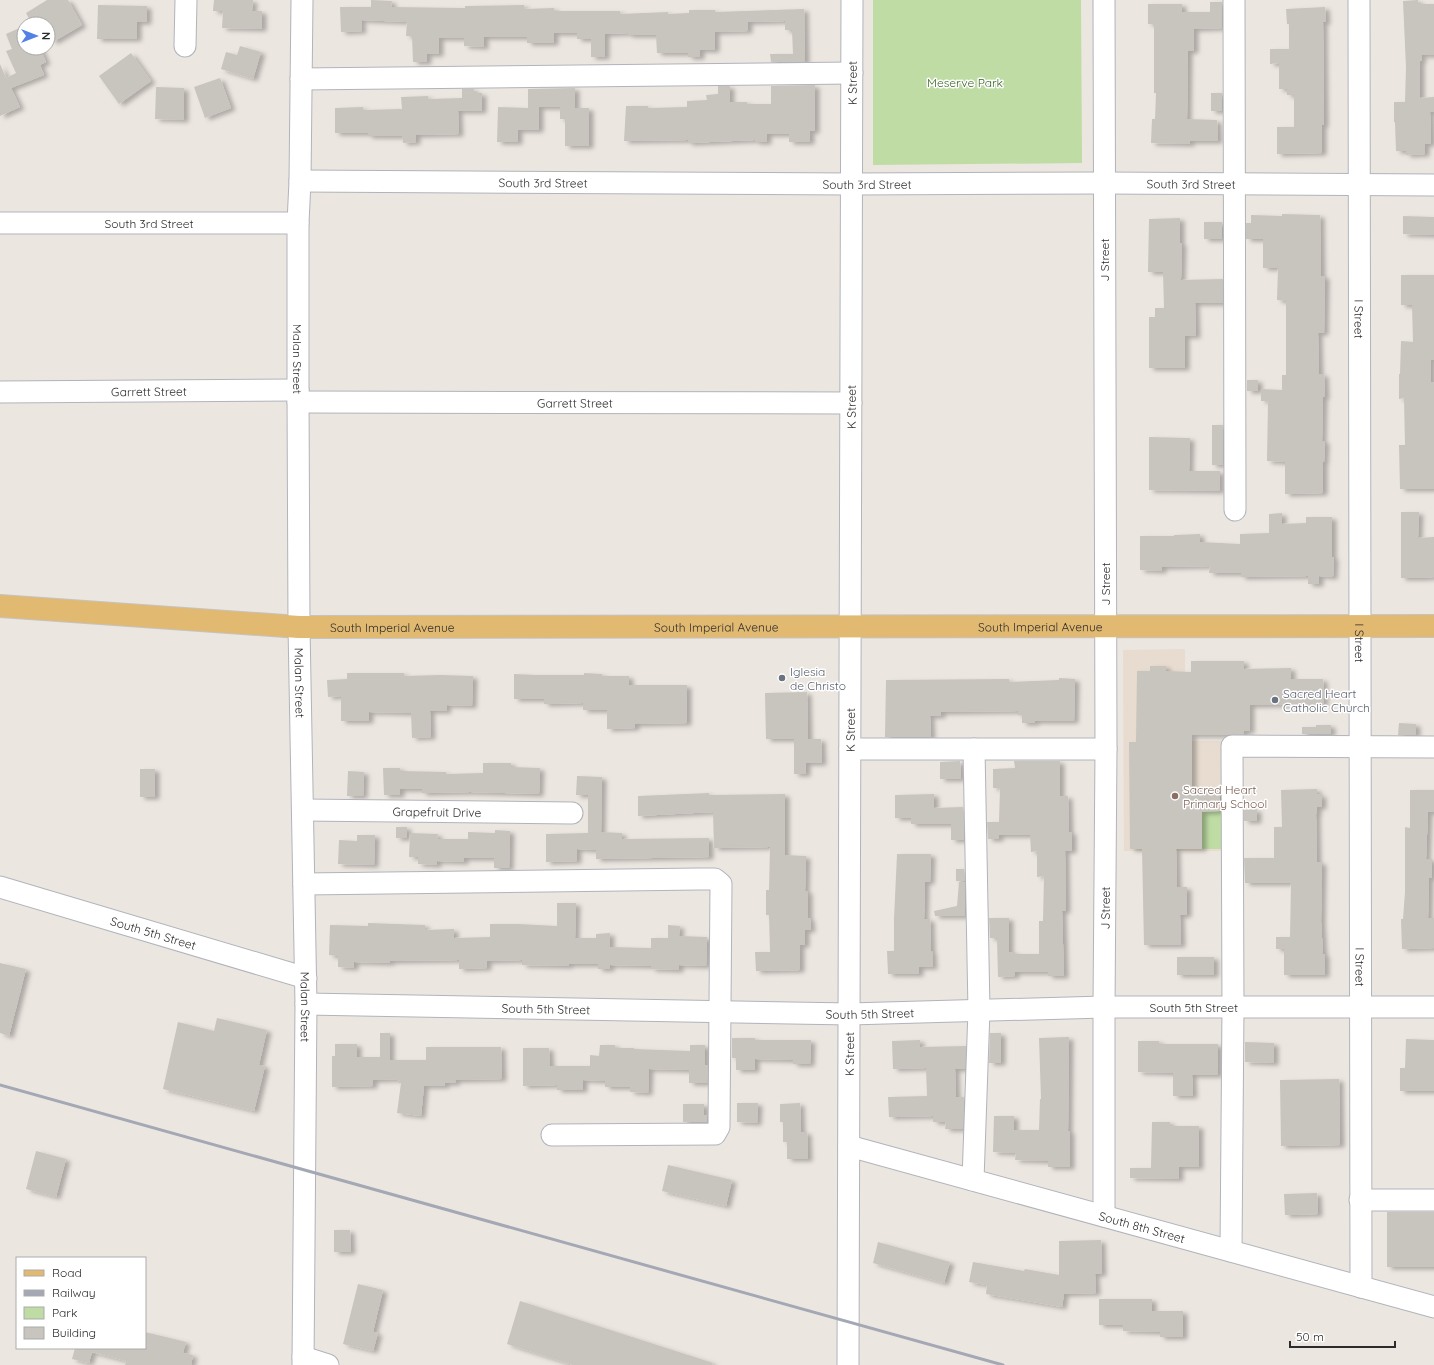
<svg xmlns="http://www.w3.org/2000/svg" width="1434" height="1365" font-family="Quicksand,sans-serif">
<style>
.education{fill:#e7dccf}
.green{fill:#bedca4}
.building{fill:#c8c4be;filter:url(#shadow)}
.lines{fill:none;stroke-linecap:round;stroke-linejoin:round}
.minor-casing{stroke:#b1b4bb;stroke-width:23}
.major-casing{stroke:#c4c4c4;stroke-width:24}
.minor{stroke:#fff;stroke-width:21}
.major{stroke:#e1b971;stroke-width:22}
.rail{stroke:#a3a8b4;stroke-width:3}
.worship-dot{fill:#6b7280;stroke:#fff;stroke-width:1.5}
.education-dot{fill:#8d6e63;stroke:#fff;stroke-width:1.5}
.labels{text-anchor:middle;dominant-baseline:central;stroke-width:3;stroke-linejoin:round;paint-order:stroke}
.park-label{font-size:12px;fill:#386224;stroke:#fff}
.street-label{font-size:12px;fill:#2c2c2c;stroke:#fff}
.worship-label{font-size:12px;fill:#5b616d;stroke:#fff;text-anchor:start}
.education-label{font-size:12px;fill:#785e54;stroke:#fff;text-anchor:start}
</style>
<defs>
<filter id="shadow"><feDropShadow dx="4.5" dy="2.5" stdDeviation="2" flood-color="#0004"/></filter>
</defs>
<rect width="100%" height="100%" fill="#ece6e0"/>
<polygon class="education" points="1185,649 1185,741 1226,741 1227,851 1124,851 1123,650"/>
<g class="green">
<polygon points="873,0 1081,0 1082,163 873,165"/>
<polygon points="1202,790 1224,790 1225,849 1202,849"/>
</g>
<g class="building">
<polygon points="47,0 68,0 82,25 53,42 48,34 48,24 32,24 26,13"/>
<polygon points="214,0 253,0 252,11 262,11 262,29 222,28 223,11 213,11"/>
<polygon points="371,0 392,1 391,7 465,8 465,6 524,5 524,9 554,8 554,11 620,11 620,14 668,12 668,14 689,13 689,10 715,10 715,12 804,9 805,62 771,62 770,54 793,54 792,30 785,30 785,21 748,22 748,31 715,32 715,50 700,50 700,57 688,57 688,53 657,53 656,35 628,35 628,33 605,34 605,57 591,57 591,39 577,39 577,33 554,33 554,43 527,43 527,37 484,37 484,47 464,46 464,38 439,38 439,54 427,54 427,62 413,62 412,36 406,36 407,22 361,20 362,31 341,32 340,7 371,7"/>
<polygon points="1418,0 1418,4 1434,4 1434,55 1421,55 1422,61 1420,61 1420,98 1434,97 1434,112 1430,112 1431,144 1425,144 1425,154 1406,155 1406,151 1396,151 1395,122 1394,122 1394,102 1405,102 1406,67 1403,1"/>
<polygon points="1210,2 1222,2 1222,28 1194,29 1194,51 1188,51 1187,119 1217,120 1218,141 1190,141 1190,144 1151,143 1152,119 1155,119 1156,93 1154,93 1154,24 1148,24 1148,4 1182,4 1182,12 1210,12"/>
<polygon points="98,5 147,6 147,22 137,22 137,39 97,39"/>
<polygon points="1325,7 1326,22 1323,22 1324,125 1322,125 1322,153 1277,154 1277,127 1294,127 1294,95 1287,95 1287,89 1279,89 1279,63 1270,64 1270,49 1289,49 1289,24 1287,24 1286,9"/>
<polygon points="24,26 24,48 40,48 46,62 40,65 44,75 11,88 20,107 0,116 0,64 6,78 16,73 6,51 12,49 6,34"/>
<polygon points="240,46 261,52 253,79 221,69 226,52 237,55"/>
<polygon points="131,53 151,81 119,104 99,76"/>
<polygon points="220,78 231,108 205,118 194,87"/>
<polygon points="815,85 815,131 810,131 810,142 789,142 789,134 767,134 767,142 755,142 755,140 688,143 688,140 624,141 626,106 648,106 648,108 687,107 687,101 707,100 706,95 718,94 718,86 730,86 730,102 747,102 747,104 771,104 771,86"/>
<polygon points="156,87 184,88 184,120 155,119"/>
<polygon points="575,88 575,108 589,108 589,146 565,146 565,119 560,119 560,107 539,107 539,130 518,130 518,142 497,142 498,107 528,108 528,89"/>
<polygon points="462,89 474,89 474,93 482,93 482,111 458,111 459,134 416,135 416,142 403,143 402,136 368,136 368,133 335,133 335,108 363,107 363,110 402,109 401,97 428,96 428,99 462,98"/>
<rect x="1211" y="93" width="11" height="18"/>
<polygon points="1282,214 1320,215 1321,276 1325,276 1324,333 1318,333 1319,374 1324,374 1325,397 1323,397 1322,441 1325,441 1324,462 1323,462 1323,493 1285,494 1285,462 1267,461 1268,401 1261,401 1261,389 1282,390 1282,375 1286,375 1286,301 1277,300 1278,268 1263,268 1263,239 1246,239 1246,223 1251,223 1251,215 1282,216"/>
<polygon points="1403,216 1434,217 1434,235 1403,234"/>
<polygon points="1180,218 1180,243 1182,243 1181,280 1223,279 1223,303 1195,303 1196,336 1185,336 1185,368 1149,368 1149,317 1155,317 1155,308 1164,308 1163,272 1148,272 1149,219"/>
<rect x="1204" y="222" width="18" height="17"/>
<polygon points="1401,275 1434,275 1434,360 1431,360 1431,382 1434,382 1434,489 1400,489 1399,445 1405,445 1404,398 1399,399 1399,374 1400,374 1401,341 1413,342 1412,305 1401,305"/>
<rect x="1247" y="380" width="11" height="11"/>
<rect x="1212" y="425" width="11" height="40"/>
<polygon points="1149,437 1190,438 1189,471 1220,471 1220,491 1149,490"/>
<polygon points="1401,512 1419,512 1418,538 1434,537 1434,577 1421,578 1401,578"/>
<polygon points="1282,513 1282,524 1306,523 1306,517 1332,517 1332,557 1334,557 1333,577 1319,576 1319,584 1308,584 1308,576 1241,577 1241,573 1209,573 1210,566 1162,567 1162,571 1140,570 1140,536 1174,536 1174,535 1200,534 1200,542 1240,544 1240,534 1269,533 1269,514"/>
<polygon points="1191,661 1244,661 1244,669 1291,668 1291,679 1323,679 1324,704 1250,705 1250,731 1244,731 1244,734 1228,735 1192,735 1192,790 1220,790 1220,811 1202,812 1202,849 1176,849 1177,887 1187,887 1187,915 1180,915 1181,945 1144,945 1142,849 1130,849 1129,742 1136,742 1137,671 1150,671 1150,666 1166,666 1166,671 1191,672"/>
<polygon points="347,673 404,673 404,676 440,675 473,676 472,706 446,705 447,711 430,711 431,737 412,738 411,713 369,712 369,721 341,721 341,696 328,697 327,680 347,679"/>
<polygon points="584,673 602,674 602,676 629,676 629,685 687,685 687,723 635,724 635,728 607,729 607,710 583,710 583,703 544,704 544,699 514,699 514,674 537,675 584,675"/>
<polygon points="1059,678 1075,679 1074,721 1035,721 1035,723 1022,723 1022,715 1018,715 1018,711 941,712 941,716 930,716 931,737 885,737 886,680 1009,679 1009,682 1059,680"/>
<polygon points="807,692 808,739 821,739 822,763 806,763 806,774 794,774 794,739 766,739 765,693"/>
<polygon points="1399,723 1416,724 1416,735 1398,735"/>
<polygon points="1316,725 1331,725 1331,734 1302,734 1302,727 1316,727"/>
<polygon points="960,761 961,779 940,779 940,762"/>
<polygon points="1014,761 1060,761 1060,796 1068,796 1069,832 1072,832 1072,851 1065,851 1066,911 1062,911 1064,976 1048,976 1048,972 1015,972 1015,976 998,977 997,938 990,938 989,918 1009,918 1009,952 1015,952 1015,954 1039,954 1039,921 1043,921 1044,876 1037,877 1037,851 1031,852 1030,835 999,835 999,839 988,839 987,822 999,822 1000,788 993,788 993,769 1015,768"/>
<polygon points="483,763 511,763 511,767 540,768 539,794 470,792 422,793 422,789 400,789 400,795 384,795 383,768 400,768 400,771 446,772 446,774 483,773"/>
<rect x="140" y="769" width="15" height="28"/>
<polygon points="348,771 364,772 363,796 347,796"/>
<polygon points="577,776 602,777 601,832 622,833 622,839 709,838 709,857 596,859 596,850 577,849 577,861 546,862 546,834 588,833 588,795 576,795"/>
<polygon points="1317,789 1317,795 1322,794 1322,807 1317,807 1317,814 1316,814 1317,862 1322,862 1321,921 1323,954 1325,954 1325,975 1284,975 1284,949 1276,949 1276,937 1290,937 1291,883 1245,883 1244,858 1274,858 1274,827 1282,827 1281,790"/>
<polygon points="1410,790 1434,790 1434,812 1428,812 1426,859 1432,859 1432,878 1429,878 1428,918 1434,918 1434,948 1402,949 1401,919 1403,919 1405,892 1405,827 1410,828"/>
<polygon points="709,793 709,795 785,794 785,855 806,856 805,891 808,891 808,918 810,918 811,930 805,930 805,945 800,945 800,970 756,971 755,952 770,952 769,915 766,915 766,890 769,890 770,847 714,848 713,812 638,816 638,796"/>
<polygon points="934,794 934,808 963,807 964,840 951,840 951,824 911,824 911,818 895,818 895,795"/>
<polygon points="1257,809 1257,821 1244,821 1244,810"/>
<rect x="396" y="827" width="11" height="11"/>
<polygon points="495,830 510,831 509,868 494,868 494,858 464,858 464,862 437,861 437,865 418,864 418,857 409,857 410,833 438,834 437,839 468,839 468,832 495,833"/>
<polygon points="357,835 375,835 374,865 338,864 339,840 357,841"/>
<polygon points="897,854 931,854 930,882 925,882 924,919 930,919 931,951 932,951 933,967 919,967 919,974 888,974 887,951 894,951 894,919"/>
<polygon points="956,869 964,869 965,881 956,881"/>
<polygon points="959,882 965,882 965,916 935,916 934,911 957,906"/>
<polygon points="557,903 576,903 575,938 596,938 596,934 610,933 610,947 651,948 651,938 668,938 668,925 680,926 679,936 707,937 706,966 679,965 679,970 651,969 651,966 610,965 610,969 598,969 598,964 569,964 569,966 522,965 522,960 487,961 487,968 459,969 459,960 390,961 390,963 354,962 354,968 338,967 338,956 329,955 330,925 368,926 368,923 425,925 425,930 454,929 454,938 490,937 490,924 518,924 557,926"/>
<rect x="1177" y="957" width="37" height="18"/>
<polygon points="0,963 26,969 9,1036 0,1033"/>
<polygon points="217,1018 267,1030 259,1065 265,1066 254,1111 163,1089 178,1022 214,1031"/>
<polygon points="380,1033 390,1033 390,1060 426,1060 426,1047 501,1047 502,1079 455,1080 456,1083 445,1083 445,1086 424,1086 421,1116 397,1113 401,1083 398,1083 399,1079 373,1080 373,1086 332,1087 332,1056 335,1056 335,1044 357,1044 357,1057 380,1057"/>
<polygon points="990,1033 1001,1033 1001,1063 989,1063"/>
<polygon points="1069,1037 1068,1131 1070,1131 1070,1167 1048,1167 1048,1161 1015,1160 1016,1153 993,1152 994,1116 1014,1116 1014,1130 1039,1130 1040,1099 1041,1099 1039,1038"/>
<polygon points="732,1038 755,1038 755,1040 811,1040 810,1064 793,1064 793,1060 755,1059 755,1070 736,1070 736,1058 732,1058"/>
<polygon points="1406,1039 1434,1040 1434,1091 1400,1091 1400,1068 1405,1068"/>
<polygon points="920,1040 920,1047 966,1046 965,1069 955,1069 956,1097 964,1097 963,1129 945,1129 946,1122 933,1122 933,1116 889,1117 888,1097 927,1096 926,1068 893,1069 892,1041"/>
<polygon points="1138,1041 1159,1041 1159,1044 1218,1044 1218,1075 1192,1075 1193,1096 1173,1096 1173,1073 1138,1072"/>
<polygon points="1245,1042 1274,1043 1274,1063 1245,1062"/>
<polygon points="600,1045 615,1045 615,1048 634,1048 634,1049 690,1051 690,1045 705,1045 705,1065 708,1065 707,1083 689,1083 689,1070 649,1069 648,1093 630,1092 630,1087 605,1087 605,1081 583,1080 583,1090 557,1090 557,1085 523,1086 523,1048 549,1048 550,1066 590,1066 590,1055 599,1056"/>
<polygon points="1339,1079 1340,1145 1281,1146 1280,1080"/>
<polygon points="737,1103 758,1103 757,1123 737,1122"/>
<polygon points="800,1103 801,1132 807,1132 808,1159 787,1159 787,1142 783,1142 783,1122 780,1122 780,1104"/>
<polygon points="683,1104 704,1104 704,1115 707,1115 707,1122 683,1122"/>
<polygon points="1152,1122 1170,1122 1170,1126 1199,1126 1199,1167 1179,1167 1179,1179 1130,1178 1130,1168 1151,1168"/>
<polygon points="36,1151 66,1159 56,1197 26,1189"/>
<polygon points="668,1165 732,1180 726,1206 662,1191"/>
<polygon points="1317,1193 1318,1214 1285,1215 1284,1194"/>
<rect x="1387" y="1212" width="47" height="55"/>
<polygon points="334,1230 350,1230 351,1252 334,1252"/>
<polygon points="1101,1240 1102,1274 1095,1274 1096,1293 1064,1294 1062,1307 986,1294 987,1285 969,1282 973,1262 1024,1271 1025,1269 1059,1275 1059,1241"/>
<polygon points="878,1242 950,1262 944,1283 873,1263"/>
<polygon points="358,1284 383,1290 373,1332 378,1333 373,1351 343,1344"/>
<polygon points="1099,1299 1152,1299 1152,1311 1183,1311 1183,1337 1160,1337 1160,1332 1123,1331 1123,1325 1099,1325"/>
<polygon points="520,1301 713,1363 712,1365 573,1365 507,1344"/>
<polygon points="145,1332 186,1342 183,1353 193,1355 191,1365 125,1365 126,1361 92,1352 89,1363 72,1359 75,1348 145,1348"/>
</g>
<g class="lines">
<defs>
<g id="minor">
<path id="s1" d="M302 0 300 181 298 223V390L299 627 306 1004 303 1365"/>
<polyline points="1234,0 1235,510"/>
<path id="s2" d="M1359 0 1361 1287"/>
<polyline points="185,46 186,0"/>
<polyline points="301,79 852,73"/>
<path id="s3" d="M300 181 852 184 1104 183 1434 185"/>
<path id="s4" d="M0 223H298"/>
<path id="s5" d="M0 392 298 390"/>
<path id="s6" d="M298 402 851 403"/>
<polyline points="850,749 1106,749"/>
<path id="s7" d="M303 810 572 813"/>
<polyline points="304,884 699,879 715,879 721,884 719,1127 715,1134 552,1135"/>
<path id="s8" d="M0 887 306 978"/>
<path id="s9" d="M306 1004 850 1014 1104 1007H1434"/>
<path id="s10" d="M849 1146 1434 1307"/>
<polyline points="973,1180 979,1010 974,749"/>
<polyline points="1360,1200 1434,1200"/>
<path id="s11" d="M1104 1216V1007L1106 749 1104 0"/>
<polyline points="1231,1251 1233,1007 1232,746 1434,747"/>
<polyline points="303,1357 328,1365"/>
<path id="s12" d="M848 1365 852 0"/>
</g>
<g id="major">
<path id="s13" d="M0 606 299 627 1434 626"/>
</g>
</defs>
<use href="#minor" class="minor-casing"/>
<use href="#major" class="major-casing"/>
<use href="#minor" class="minor"/>
<use href="#major" class="major"/>
<polyline class="rail" points="0,1085 1003,1365"/>
</g>
<g class="worship-dot">
<circle cx="782" cy="678" r="4"/>
<circle cx="1275" cy="700" r="4"/>
</g>
<circle class="education-dot" cx="1175" cy="796" r="4"/>
<g class="labels">
<g class="park-label">
<text x="965" y="82">Meserve Park</text>
</g>
<g class="street-label">
<text stroke="none"><textPath href="#s12" startOffset="1282">K Street</textPath></text>
<text stroke="none"><textPath href="#s3" startOffset="243">South 3rd Street</textPath></text>
<text stroke="none"><textPath href="#s3" startOffset="891">South 3rd Street</textPath></text>
<text stroke="none"><textPath href="#s3" startOffset="567">South 3rd Street</textPath></text>
<text stroke="none"><textPath href="#s4" startOffset="149">South 3rd Street</textPath></text>
<text transform="translate(1104 260) rotate(-90)">J Street</text>
<text stroke="none"><textPath href="#s2" startOffset="319">I Street</textPath></text>
<text stroke="none"><textPath href="#s1" startOffset="359">Malan Street</textPath></text>
<text stroke="none"><textPath href="#s5" startOffset="149">Garrett Street</textPath></text>
<text stroke="none"><textPath href="#s6" startOffset="277">Garrett Street</textPath></text>
<text stroke="none"><textPath href="#s12" startOffset="958">K Street</textPath></text>
<text transform="translate(1105 584) rotate(-90)">J Street</text>
<text stroke="none"><textPath href="#s13" startOffset="1041">South Imperial Avenue</textPath></text>
<text stroke="none"><textPath href="#s13" startOffset="393">South Imperial Avenue</textPath></text>
<text stroke="none"><textPath href="#s13" startOffset="717">South Imperial Avenue</textPath></text>
<text stroke="none"><textPath href="#s2" startOffset="643">I Street</textPath></text>
<text stroke="none"><textPath href="#s1" startOffset="683">Malan Street</textPath></text>
<text stroke="none"><textPath href="#s12" startOffset="635">K Street</textPath></text>
<text stroke="none"><textPath href="#s7" startOffset="134">Grapefruit Drive</textPath></text>
<text stroke="none"><textPath href="#s11" startOffset="308">J Street</textPath></text>
<text stroke="none"><textPath href="#s8" startOffset="160">South 5th Street</textPath></text>
<text stroke="none"><textPath href="#s2" startOffset="967">I Street</textPath></text>
<text stroke="none"><textPath href="#s1" startOffset="1007">Malan Street</textPath></text>
<text stroke="none"><textPath href="#s9" startOffset="888">South 5th Street</textPath></text>
<text stroke="none"><textPath href="#s9" startOffset="240">South 5th Street</textPath></text>
<text stroke="none"><textPath href="#s9" startOffset="564">South 5th Street</textPath></text>
<text stroke="none"><textPath href="#s12" startOffset="311">K Street</textPath></text>
<text stroke="none"><textPath href="#s10" startOffset="304">South 8th Street</textPath></text>
</g>
<g class="worship-label">
<text x="790" y="671">Iglesia<tspan x="790" dy="14">de Christo</tspan></text>
<text x="1283" y="693">Sacred Heart<tspan x="1283" dy="14">Catholic Church</tspan></text>
</g>
<g class="education-label">
<text x="1183" y="789">Sacred Heart<tspan x="1183" dy="14">Primary School</tspan></text>
</g>
</g>
<rect x="16" y="1257" width="130" height="92" fill="#ffffff" stroke="#ababab"/>
<rect x="24" y="1270" width="20" height="6" fill="#e1b971" stroke="#ababab"/>
<text x="52" y="1277" font-size="12" fill="#2c2c2c">Road</text>
<rect x="24" y="1290" width="20" height="6" fill="#a3a8b4" stroke="#ababab"/>
<text x="52" y="1297" font-size="12" fill="#2c2c2c">Railway</text>
<rect x="24" y="1307" width="20" height="12" fill="#bedca4" stroke="#ababab"/>
<text x="52" y="1317" font-size="12" fill="#2c2c2c">Park</text>
<rect x="24" y="1327" width="20" height="12" fill="#c8c4be" stroke="#ababab"/>
<text x="52" y="1337" font-size="12" fill="#2c2c2c">Building</text>
<g transform="translate(36 36) rotate(90)"><circle r="19" fill="#ffffff" stroke="#ababab"/>
<path d="M0-3L7 15L0 10L-7 15Z" fill="#5481e5"/>
<text y="-6" font-size="11" font-weight="bold" text-anchor="middle" fill="#2c2c2c">N</text>
</g>
<path d="M1290 1341v6h105v-6" fill="none" stroke="#2c2c2c" stroke-width="2"/>
<text x="1296" y="1341" font-size="12" fill="#2c2c2c" stroke="#ffffff" stroke-width="3" paint-order="stroke">50 m</text>
</svg>
